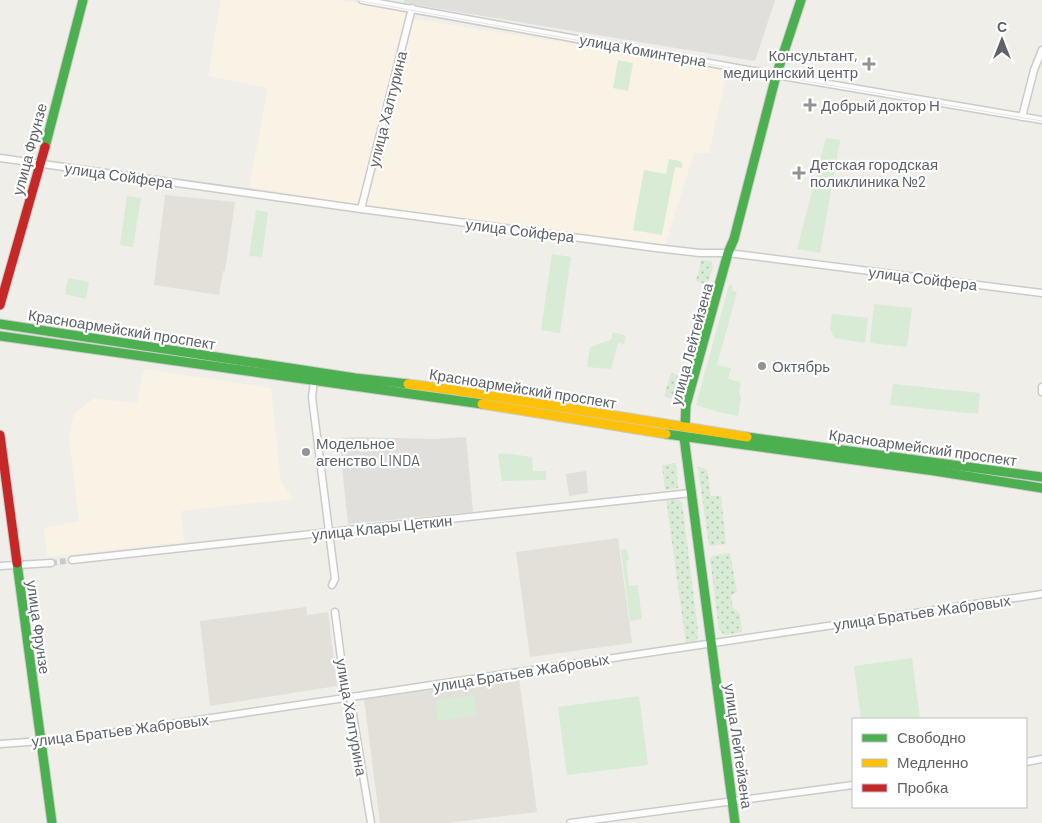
<svg xmlns="http://www.w3.org/2000/svg" width="1042" height="823" font-family="Barlow,sans-serif">
<style>
.commercial{fill:#f8f3e4}
.industrial{fill:#e0dfdb}
.education{fill:#e2e0d9}
.grass{fill:url(#grass-dots)}
.green{fill:#d8ebd5}
.lines{fill:none;stroke-linecap:round;stroke-linejoin:round}
.street-tunnel{stroke:#cbcbc9;stroke-width:6;stroke-dasharray:6 3;stroke-linecap:butt}
.street-casing{stroke:#cbcbca;stroke-width:9}
.fast-casing{stroke:#cccccb;stroke-width:11}
.slow-casing{stroke:#cccccb;stroke-width:11}
.jam-casing{stroke:#cccccb;stroke-width:11}
.street{stroke:#fdfcfc;stroke-width:6}
.fast{stroke:#4caf50;stroke-width:9}
.slow{stroke:#ffc107;stroke-width:9}
.jam{stroke:#c62828;stroke-width:9}
.tram{stroke:#e4e4e4;stroke-width:1}
.poi-dot{fill:#919495;stroke:#fff;stroke-width:2}
.labels{text-anchor:middle;dominant-baseline:central;stroke-width:4.5;stroke-linejoin:round;paint-order:stroke}
.street-label{font-size:15px;fill:#5f6368;stroke:#fff}
.poi-label{font-size:15px;fill:#5f6368;stroke:#fff;text-anchor:start}
</style>
<defs>
<pattern id="grass-dots" width="8" height="8" patternUnits="userSpaceOnUse" patternTransform="scale(1.25)"><rect width="8" height="8" fill="#d8ebd5"/><path d="M2 2h.1M6 6h.1" fill="none" stroke="#b2c2b1" stroke-width="1.8" stroke-linecap="round"/></pattern>
</defs>
<rect width="100%" height="100%" fill="#efeee9"/>
<g class="commercial">
<polygon points="221,0 339,0 408,12 360,205 249,187 268,88 208,76"/>
<polygon points="414,19 728,68 709,153 694,153 665,246 365,206"/>
<polygon points="147,369 271,388 281,482 294,499 181,511 184,542 47,557 44,528 79,521 69,438 74,414 94,398 137,403 143,372"/>
</g>
<g class="industrial">
<polygon points="404,0 775,0 755,61 404,3"/>
<polygon points="359,437 433,439 466,437 473,512 348,524 339,438"/>
<polygon points="586,471 588,493 569,496 566,474"/>
</g>
<g class="education">
<polygon points="165,195 235,202 225,271 223,271 219,295 154,285"/>
<polygon points="618,538 632,643 530,657 516,552"/>
<polygon points="306,607 307,615 328,612 337,686 210,706 200,621"/>
<polygon points="519,678 537,812 446,823 380,823 364,699"/>
</g>
<g class="grass">
<polygon points="701,260 711,261 713,266 709,280 705,284 696,281"/>
<polygon points="671,373 678,375 677,380 682,381 677,400 664,396"/>
<polygon points="676,463 678,488 665,490 662,465"/>
<polygon points="698,467 707,469 711,496 721,496 726,544 709,546"/>
<polygon points="672,497 678,498 682,503 698,631 697,641 686,644 666,498"/>
<polygon points="730,553 737,592 731,595 733,608 740,614 742,632 725,635 719,630 710,558 712,556"/>
</g>
<g class="green">
<polygon points="618,60 633,63 628,91 613,88"/>
<polygon points="826,138 840,140 820,253 797,249"/>
<polygon points="669,159 680,161 682,164 682,168 675,167 662,235 633,230 644,170 666,174"/>
<polygon points="127,196 141,198 133,247 120,245"/>
<polygon points="256,210 268,212 262,257 249,256"/>
<polygon points="552,254 571,257 560,333 541,330"/>
<polygon points="68,278 89,282 86,299 65,294"/>
<polygon points="729,285 733,286 732,291 737,292 717,365 731,368 728,379 741,382 739,393 741,397 738,416 722,413 696,405"/>
<polygon points="874,304 912,308 907,347 870,343"/>
<polygon points="832,314 868,318 865,343 834,338 832,332 830,330"/>
<polygon points="613,332 626,336 624,344 618,343 611,369 587,367 590,347 611,340"/>
<polygon points="893,384 980,393 978,414 890,405"/>
<polygon points="502,453 532,457 533,471 546,471 546,480 502,481 498,455"/>
<polygon points="627,549 629,560 626,561 629,586 638,585 642,619 630,621 621,550"/>
<polygon points="912,658 920,719 861,719 854,666"/>
<polygon points="474,695 477,715 438,721 435,701"/>
<polygon points="639,696 648,765 567,775 558,707"/>
</g>
<g class="lines">
<polyline class="street-tunnel" points="51,563 72,560"/>
<defs>
<g id="street">
<polyline points="362,0 776,75 1042,120"/>
<polyline points="1022,117 1034,70 1042,50"/>
<polyline points="0,158 361,209 656,248 700,253 728,253 1042,293"/>
<polyline points="361,209 412,8"/>
<polyline points="314,381 312,397 335,579 332,585"/>
<polyline points="1042,387 1042,392"/>
<polyline points="72,560 691,493"/>
<polyline points="0,566 51,563"/>
<polyline points="335,612 345,689 350,697 371,823"/>
<polyline points="0,744 70,739 1042,594"/>
<polyline points="1026,762 1042,759"/>
<polyline points="570,823 853,785"/>
</g>
<g id="fast">
<polyline points="45,147 83,0"/>
<polyline points="0,324 355,378 408,384"/>
<polyline points="0,336 482,404"/>
<polyline points="685,426 686,405 728,253 734,239 776,76 801,0"/>
<polyline points="666,434 935,471 1042,488"/>
<polyline points="684,437 735,823"/>
<polyline points="747,437 1042,477"/>
<polyline points="17,563 52,823"/>
</g>
<g id="slow">
<polyline points="408,384 454,390 747,437"/>
<polyline points="482,404 666,434"/>
</g>
<g id="jam">
<polyline points="0,305 45,147"/>
<polyline points="0,435 17,563"/>
</g>
</defs>
<use href="#street" class="street-casing"/>
<use href="#fast" class="fast-casing"/>
<use href="#slow" class="slow-casing"/>
<use href="#jam" class="jam-casing"/>
<use href="#street" class="street"/>
<use href="#fast" class="fast"/>
<use href="#slow" class="slow"/>
<use href="#jam" class="jam"/>
<polyline class="tram" points="355,0 775,76 1042,121"/>
</g>
<g class="poi-dot">
<path d="M866.5 56.5h5v5h5v5h-5v5h-5v-5h-5v-5h5z"/>
<path d="M807.5 97.5h5v5h5v5h-5v5h-5v-5h-5v-5h5z"/>
<path d="M796.5 165.5h5v5h5v5h-5v5h-5v-5h-5v-5h5z"/>
<circle cx="762" cy="366" r="5"/>
<circle cx="306" cy="452" r="5"/>
</g>
<g class="labels">
<g class="street-label">
<text transform="translate(643 50) rotate(10)">улица Коминтерна</text>
<text transform="translate(387 109) rotate(-76)">улица Халтурина</text>
<text transform="translate(29 149) rotate(-75)">улица Фрунзе</text>
<text transform="translate(119 175) rotate(8)">улица Сойфера</text>
<text transform="translate(520 230) rotate(7)">улица Сойфера</text>
<text transform="translate(923 278) rotate(7)">улица Сойфера</text>
<text transform="translate(122 329) rotate(9)">Красноармейский проспект</text>
<text transform="translate(691 344) rotate(-75)">улица Лейтейзена</text>
<text transform="translate(523 388) rotate(9)">Красноармейский проспект</text>
<text transform="translate(923 447) rotate(8)">Красноармейский проспект</text>
<text transform="translate(382 527) rotate(-6)">улица Клары Цеткин</text>
<text transform="translate(922 612) rotate(-8)">улица Братьев Жабровых</text>
<text transform="translate(39 627) rotate(82)">улица Фрунзе</text>
<text transform="translate(521 672) rotate(-9)">улица Братьев Жабровых</text>
<text transform="translate(352 717) rotate(80)">улица Халтурина</text>
<text transform="translate(120 730) rotate(-7)">улица Братьев Жабровых</text>
<text transform="translate(739 746) rotate(82)">улица Лейтейзена</text>
</g>
<g class="poi-label">
<text x="858" y="55" text-anchor="end">Консультант,<tspan x="858" dy="17">медицинский центр</tspan></text>
<text x="821" y="105">Добрый доктор Н</text>
<text x="810" y="164">Детская городская<tspan x="810" dy="17">поликлиника №2</tspan></text>
<text x="772" y="366">Октябрь</text>
<text x="316" y="443">Модельное<tspan x="316" dy="17">агенство LINDA</tspan></text>
</g>
</g>
<rect x="852" y="718" width="175" height="90" fill="#ffffff" stroke="#bfc1c3"/>
<rect x="862" y="734" width="25" height="8" fill="#4caf50" stroke="#bfc1c3"/>
<text x="897" y="743" font-size="15" fill="#5f6368">Свободно</text>
<rect x="862" y="759" width="25" height="8" fill="#ffc107" stroke="#bfc1c3"/>
<text x="897" y="768" font-size="15" fill="#5f6368">Медленно</text>
<rect x="862" y="784" width="25" height="8" fill="#c62828" stroke="#bfc1c3"/>
<text x="897" y="793" font-size="15" fill="#5f6368">Пробка</text>
<g transform="translate(1002 40)" stroke="#ffffff" stroke-width="4" paint-order="stroke">
<path d="M0-4L9 19L0 12L-9 19Z" fill="#5f6368"/>
<text y="-8" font-size="14" font-weight="bold" text-anchor="middle" fill="#5f6368">С</text>
</g>
</svg>
